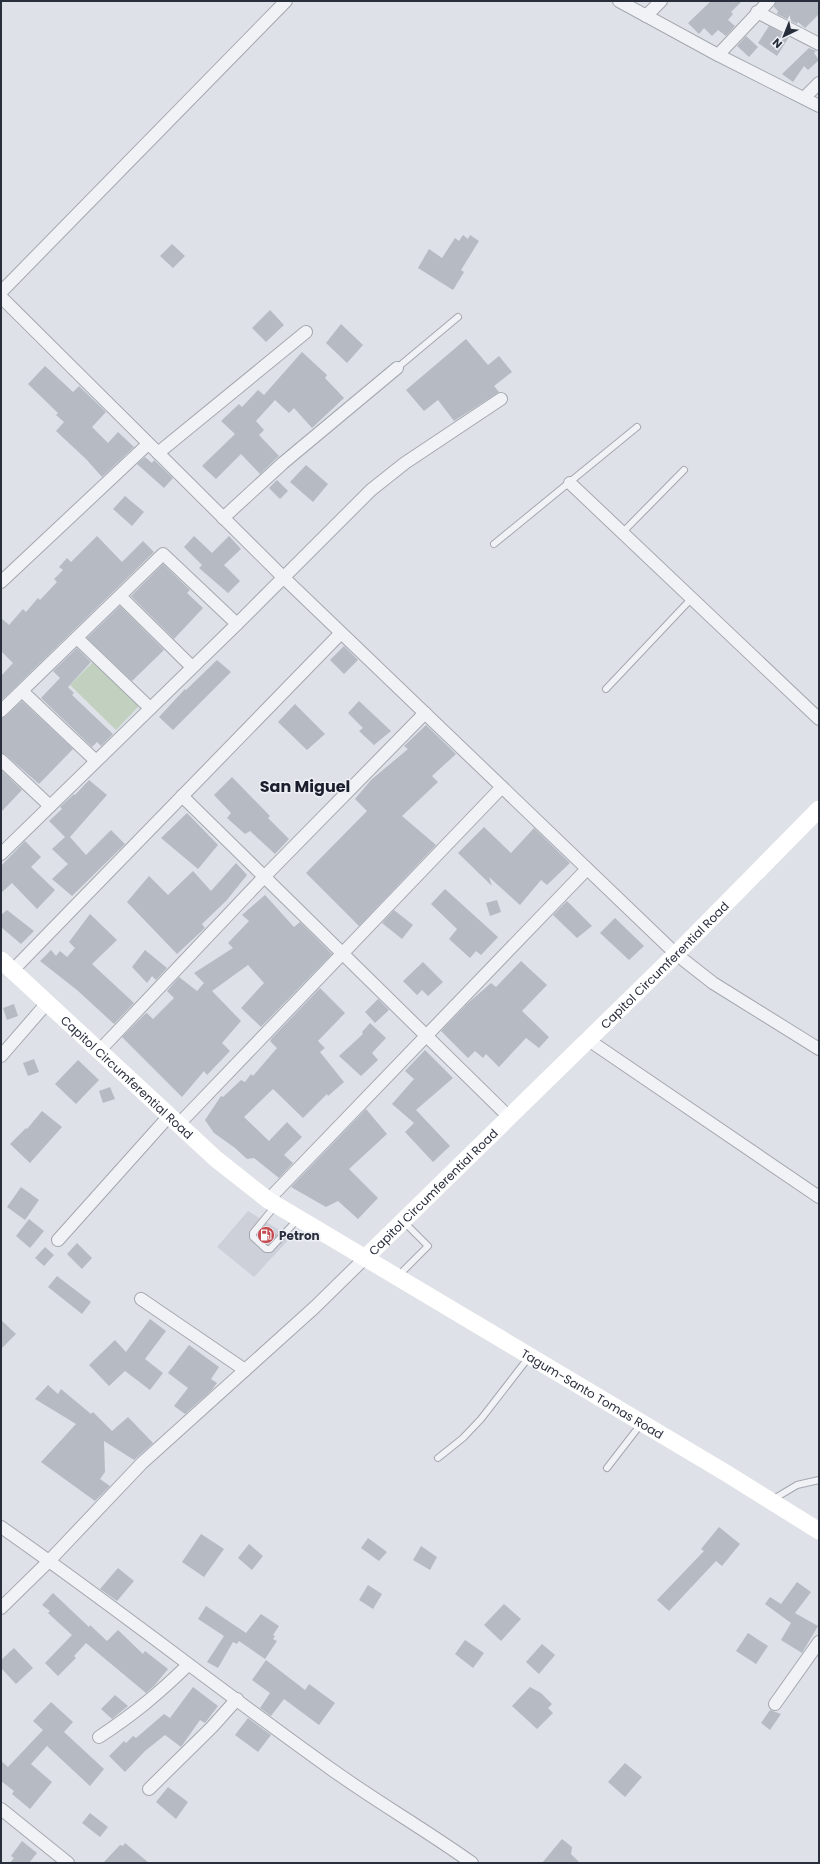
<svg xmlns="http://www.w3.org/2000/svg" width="820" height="1864" font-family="Poppins,sans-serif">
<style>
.built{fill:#cdd0d9}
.green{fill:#c2d0c0}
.building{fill:#b6bac3}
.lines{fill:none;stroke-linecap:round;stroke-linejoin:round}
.service-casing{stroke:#a4a8b1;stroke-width:8}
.minor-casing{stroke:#a4a8b1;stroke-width:14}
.service{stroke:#f1f2f5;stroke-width:6}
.minor{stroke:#f1f2f5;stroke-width:12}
.secondary{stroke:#fff;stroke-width:17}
.labels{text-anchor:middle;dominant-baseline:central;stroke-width:3;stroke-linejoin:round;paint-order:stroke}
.street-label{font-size:12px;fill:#292e3d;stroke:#eef0f5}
.poi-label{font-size:12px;font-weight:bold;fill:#292e3d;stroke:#eef0f5;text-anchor:start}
.district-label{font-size:16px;font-weight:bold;fill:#1b1f2d;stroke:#eef0f5}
</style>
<rect width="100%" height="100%" fill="#dee1e7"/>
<polygon class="built" points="248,1211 291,1237 254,1277 217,1247"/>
<polygon class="green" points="94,661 139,706 116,730 70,685"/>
<g class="building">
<polygon points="711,1 742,1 731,12 733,14 728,20 735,26 726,36 718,30 712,36 704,28 699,34 688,23"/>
<polygon points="776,1 819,1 819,14 805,28 798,22 797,24 777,14 778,11 774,7"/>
<polygon points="769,26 789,37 777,56 758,43"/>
<polygon points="746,36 758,47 749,57 737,46"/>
<polygon points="809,48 816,51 814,53 819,60 808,70 804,66 793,82 782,74"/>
<polygon points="463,235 468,239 470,235 479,241 461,270 464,272 453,290 418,268 429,249 442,258 455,238 459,241"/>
<polygon points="172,244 185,256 173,268 160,256"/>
<polygon points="270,310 284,325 266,342 252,328"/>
<polygon points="341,324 363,345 347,363 326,343"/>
<polygon points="466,339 488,365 499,356 512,372 494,386 499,392 454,421 438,400 424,411 406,390"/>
<polygon points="302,352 327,375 325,378 344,398 312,428 294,408 289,413 275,400 256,421 264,430 259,435 279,456 260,474 241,454 216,479 202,466 235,434 221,421 239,404 242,407 258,390 264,395"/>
<polygon points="45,366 73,392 79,386 106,412 92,427 108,443 118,432 134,447 102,477 86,459 56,431 64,422 56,415 58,413 28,384"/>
<polygon points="145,457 152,463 154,460 173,478 164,488 137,464"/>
<polygon points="306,465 328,484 313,502 290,482"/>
<polygon points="277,480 288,491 280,499 269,488"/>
<polygon points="125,496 144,512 132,526 113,509"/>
<polygon points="97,536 122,562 143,541 154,552 1,701 1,676 13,663 1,651 1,618 9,625 23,609 26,612 38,598 40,600 57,582 54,579 63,570 59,567 67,558 71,562"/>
<polygon points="194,536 212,553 229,536 241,549 224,565 240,581 228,593 199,568 202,565 184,547"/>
<polygon points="163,564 190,590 187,593 203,608 174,639 131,596"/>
<polygon points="120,606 164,650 132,681 87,638"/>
<polygon points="344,646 358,660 344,674 330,660"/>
<polygon points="77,648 91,662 68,687 74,693 72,695 113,734 101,746 97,742 92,747 41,698 60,678 53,671"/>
<polygon points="217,660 231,672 173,730 159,717 185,689 186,690"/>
<polygon points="22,701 73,749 39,784 6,755 1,753 1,718 6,716"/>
<polygon points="359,701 391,731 374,745 359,731 363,728 348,713"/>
<polygon points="295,704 325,734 307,750 278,722"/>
<polygon points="426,725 456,754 432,776 438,782 402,816 436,845 359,926 306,873 367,811 355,799 371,780 408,749 404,746"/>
<polygon points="1,770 22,790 1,812"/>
<polygon points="232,777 270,816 268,818 289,839 275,854 250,831 245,834 227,818 231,813 214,795"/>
<polygon points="89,780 107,795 70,837 86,855 111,830 125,844 72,896 52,879 68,864 52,849 65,837 49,821 62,809 60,807 74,794 75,795"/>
<polygon points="187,813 218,845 198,869 161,838"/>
<polygon points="484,827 511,853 534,828 570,863 547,885 541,880 520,905 489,877 492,886 458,853"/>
<polygon points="25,841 41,857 31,867 55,890 37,909 12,883 1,893 1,866"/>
<polygon points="236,863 247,875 226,901 202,924 205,928 177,954 127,902 149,876 168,895 193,871 211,891"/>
<polygon points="445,889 498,937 481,955 476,951 470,958 449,939 457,929 431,904"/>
<polygon points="265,895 294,927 300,922 332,954 261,1027 241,1008 264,983 248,965 212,991 241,1021 222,1043 230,1051 207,1075 204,1071 182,1097 122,1037 145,1014 147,1013 153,1019 174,998 167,991 179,977 197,991 204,983 194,973 233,948 228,943 249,921 242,915"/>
<polygon points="497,900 501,912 490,916 486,903"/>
<polygon points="567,901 592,926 577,938 553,915"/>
<polygon points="7,910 34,931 21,944 1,927 1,915"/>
<polygon points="394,910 413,925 402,939 382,923"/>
<polygon points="90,914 117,940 92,964 134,1003 114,1024 77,990 40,961 51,950 56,956 60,951 67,957 75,948 69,942"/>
<polygon points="615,918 644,946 629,960 600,933"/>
<polygon points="145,950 167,968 156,980 152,976 147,983 132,967"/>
<polygon points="521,961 547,985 522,1011 549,1037 539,1048 526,1038 499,1067 486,1054 483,1058 475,1051 468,1058 441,1031 467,1004 491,983 496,987"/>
<polygon points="423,962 443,982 428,996 422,990 417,995 403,981"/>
<polygon points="320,988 345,1013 318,1041 325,1048 320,1052 344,1082 328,1096 327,1094 303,1118 273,1089 244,1117 269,1141 287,1122 302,1137 284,1155 293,1163 279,1178 254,1158 247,1159 235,1148 214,1133 205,1120 221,1096 223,1097 241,1080 245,1082 251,1074 253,1076 277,1048 270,1041 272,1038"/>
<polygon points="378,999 389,1010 375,1023 365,1012"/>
<polygon points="14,1004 18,1016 7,1020 3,1008"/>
<polygon points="370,1023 386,1038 372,1053 378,1060 361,1076 339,1056 363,1034 362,1032"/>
<polygon points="425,1050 453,1078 416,1110 450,1146 433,1162 405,1132 414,1123 392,1104 414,1079 405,1071"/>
<polygon points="34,1059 39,1072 28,1076 23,1063"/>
<polygon points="78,1060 99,1080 76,1104 55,1084"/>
<polygon points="110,1087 115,1099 103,1103 99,1091"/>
<polygon points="366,1109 387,1134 349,1169 378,1198 358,1219 338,1201 326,1207 291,1187"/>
<polygon points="42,1111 62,1127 30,1163 10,1144 26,1128 27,1129"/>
<polygon points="21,1187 39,1200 25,1220 7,1207"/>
<polygon points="29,1219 44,1231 30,1248 16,1236"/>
<polygon points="265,1225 277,1235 268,1244 258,1235"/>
<polygon points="77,1243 92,1258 82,1269 67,1254"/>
<polygon points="45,1247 54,1255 44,1266 35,1258"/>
<polygon points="57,1276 91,1302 82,1314 48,1287"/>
<polygon points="150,1319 166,1331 145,1359 163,1373 150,1390 125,1371 109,1386 89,1365 115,1340 126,1352"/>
<polygon points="1,1320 16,1334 1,1349"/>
<polygon points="189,1345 219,1367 211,1379 217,1383 212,1390 185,1414 174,1406 188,1388 168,1373"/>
<polygon points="48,1385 58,1394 61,1389 91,1414 93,1412 112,1431 128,1417 153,1443 134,1460 104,1441 105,1472 100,1479 110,1486 95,1501 41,1462 76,1424 35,1399"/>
<polygon points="719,1527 740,1544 722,1566 716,1561 669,1611 657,1600 704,1551 701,1549"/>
<polygon points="201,1534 224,1549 204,1577 182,1562"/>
<polygon points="368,1538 387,1552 379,1561 361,1548"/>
<polygon points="249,1544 263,1556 252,1570 238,1558"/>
<polygon points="421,1546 437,1557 430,1570 413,1560"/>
<polygon points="118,1568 134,1581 117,1601 100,1589"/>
<polygon points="797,1582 811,1592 795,1613 818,1626 802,1653 781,1640 791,1623 765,1604 770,1597 781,1604"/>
<polygon points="368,1585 382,1594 373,1609 359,1600"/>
<polygon points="53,1593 89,1627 90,1625 107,1641 118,1630 143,1654 145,1651 168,1669 154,1686 146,1693 86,1643 74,1656 76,1658 58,1676 45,1663 72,1635 48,1613 50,1611 42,1605"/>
<polygon points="504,1604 521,1619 501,1641 484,1625"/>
<polygon points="206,1606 246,1633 261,1614 279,1626 273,1635 275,1636 273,1639 277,1641 265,1659 239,1641 237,1644 233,1642 218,1668 207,1662 224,1636 198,1619"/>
<polygon points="748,1633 768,1646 756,1664 736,1651"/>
<polygon points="465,1640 484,1653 473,1668 455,1654"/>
<polygon points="542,1644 555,1655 539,1674 526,1662"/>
<polygon points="14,1648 33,1668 16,1684 1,1668 1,1660"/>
<polygon points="266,1660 305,1690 309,1684 335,1703 319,1725 284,1699 271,1716 260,1708 270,1693 252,1680"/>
<polygon points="193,1687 218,1706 205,1723 200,1720 181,1747 165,1735 145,1751 125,1772 109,1756 124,1741 126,1743 133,1736 136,1738 164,1714 170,1718"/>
<polygon points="530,1687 541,1693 552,1704 548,1708 553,1713 537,1729 512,1706"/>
<polygon points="115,1695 128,1706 112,1719 101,1709"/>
<polygon points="51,1702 73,1722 64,1732 104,1769 90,1786 47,1746 31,1764 52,1782 30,1809 12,1794 14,1791 1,1781 1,1761 8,1767 43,1730 33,1721"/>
<polygon points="770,1710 781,1714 770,1730 761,1723"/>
<polygon points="248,1718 271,1735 258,1752 235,1735"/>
<polygon points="625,1763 642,1777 625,1797 608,1782"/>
<polygon points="168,1787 188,1802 176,1819 156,1802"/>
<polygon points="90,1813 108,1827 100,1837 82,1823"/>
<polygon points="562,1839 572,1847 571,1854 580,1863 542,1863"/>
<polygon points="22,1841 37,1853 29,1863 10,1863 14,1858 11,1856"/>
<polygon points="125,1843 149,1863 103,1863 120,1845 123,1846"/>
</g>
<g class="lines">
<defs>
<g id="service">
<polyline points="397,368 458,317"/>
<polyline points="622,533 684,470"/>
<polyline points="494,544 637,427"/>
<polyline points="606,689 691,599"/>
<polyline points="275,1206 253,1233 253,1237 266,1249 270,1249 297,1220"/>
<polyline points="398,1276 428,1246 404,1222"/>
<polyline points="438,1458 463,1438 481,1419 529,1357"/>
<polyline points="607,1468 641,1424"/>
<polyline points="772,1500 797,1485 819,1480"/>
</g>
<g id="minor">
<polyline points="619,1 718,55 819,106"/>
<polyline points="757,12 819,44"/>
<polyline points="646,16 661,1"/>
<polyline points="718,55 769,1"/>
<polyline points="804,98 819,83"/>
<polyline points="1,292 286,1"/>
<polyline points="1,297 283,577 676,954 713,983 819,1049"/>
<polyline points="158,453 306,332"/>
<polyline points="570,483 819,719"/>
<polyline points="223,518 283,463 397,368"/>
<polyline points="1,582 148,444"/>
<polyline points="120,596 192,667"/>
<polyline points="77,638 150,708"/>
<polyline points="22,691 96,761"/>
<polyline points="1,711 163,554 237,624"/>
<polyline points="1,760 50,806"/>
<polyline points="182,796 509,1117"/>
<polyline points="1,854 237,624 371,490 405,463 501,399"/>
<polyline points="12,971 341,633"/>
<polyline points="587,1039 819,1197"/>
<polyline points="99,1051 264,877 425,713"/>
<polyline points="1,1056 47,1003"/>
<polyline points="178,1125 502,787"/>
<polyline points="268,1200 587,869"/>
<polyline points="58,1240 169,1116"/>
<polyline points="141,1299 245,1370"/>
<path d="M1 1527C113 1605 220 1690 331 1769 377 1802 426 1830 472 1863"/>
<polyline points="1,1608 49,1561 142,1463 315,1307 365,1258"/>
<polyline points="775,1704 819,1642"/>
<path d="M99 1737C134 1714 158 1694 188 1665"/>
<polyline points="149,1789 212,1727 237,1699"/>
<polyline points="1,1809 68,1863"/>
</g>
</defs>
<use href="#service" class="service-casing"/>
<use href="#minor" class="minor-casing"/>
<use href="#service" class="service"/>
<use href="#minor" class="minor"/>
<g class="secondary">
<path id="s1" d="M1 960 216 1159 268 1200 726 1473 819 1531"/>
<path id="s2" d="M365 1258 676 954 819 809"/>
</g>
</g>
<defs>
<symbol id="fuel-disc" viewBox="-11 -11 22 22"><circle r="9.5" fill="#c44b51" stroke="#eef0f5"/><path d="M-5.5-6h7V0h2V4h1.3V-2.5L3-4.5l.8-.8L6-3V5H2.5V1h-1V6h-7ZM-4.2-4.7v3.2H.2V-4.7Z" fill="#fff"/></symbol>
</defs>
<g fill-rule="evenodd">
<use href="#fuel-disc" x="256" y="1225" width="20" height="20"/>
</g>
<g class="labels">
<g class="street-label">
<text stroke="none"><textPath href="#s2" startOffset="419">Capitol Circumferential Road</textPath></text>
<text stroke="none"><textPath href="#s1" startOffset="172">Capitol Circumferential Road</textPath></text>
<text stroke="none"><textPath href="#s2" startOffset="95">Capitol Circumferential Road</textPath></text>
<text stroke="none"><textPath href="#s1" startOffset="737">Tagum-Santo Tomas Road</textPath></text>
</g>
<g class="poi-label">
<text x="279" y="1235">Petron</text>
</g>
<g class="district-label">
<text x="305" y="786">San Miguel</text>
</g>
</g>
<rect width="820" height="1864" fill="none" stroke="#292e3d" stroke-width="4"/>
<g transform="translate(784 36) rotate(223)" stroke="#eef0f5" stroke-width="3" paint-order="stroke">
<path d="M0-3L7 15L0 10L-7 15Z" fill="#292e3d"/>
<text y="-6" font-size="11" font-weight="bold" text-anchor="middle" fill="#292e3d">N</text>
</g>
</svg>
